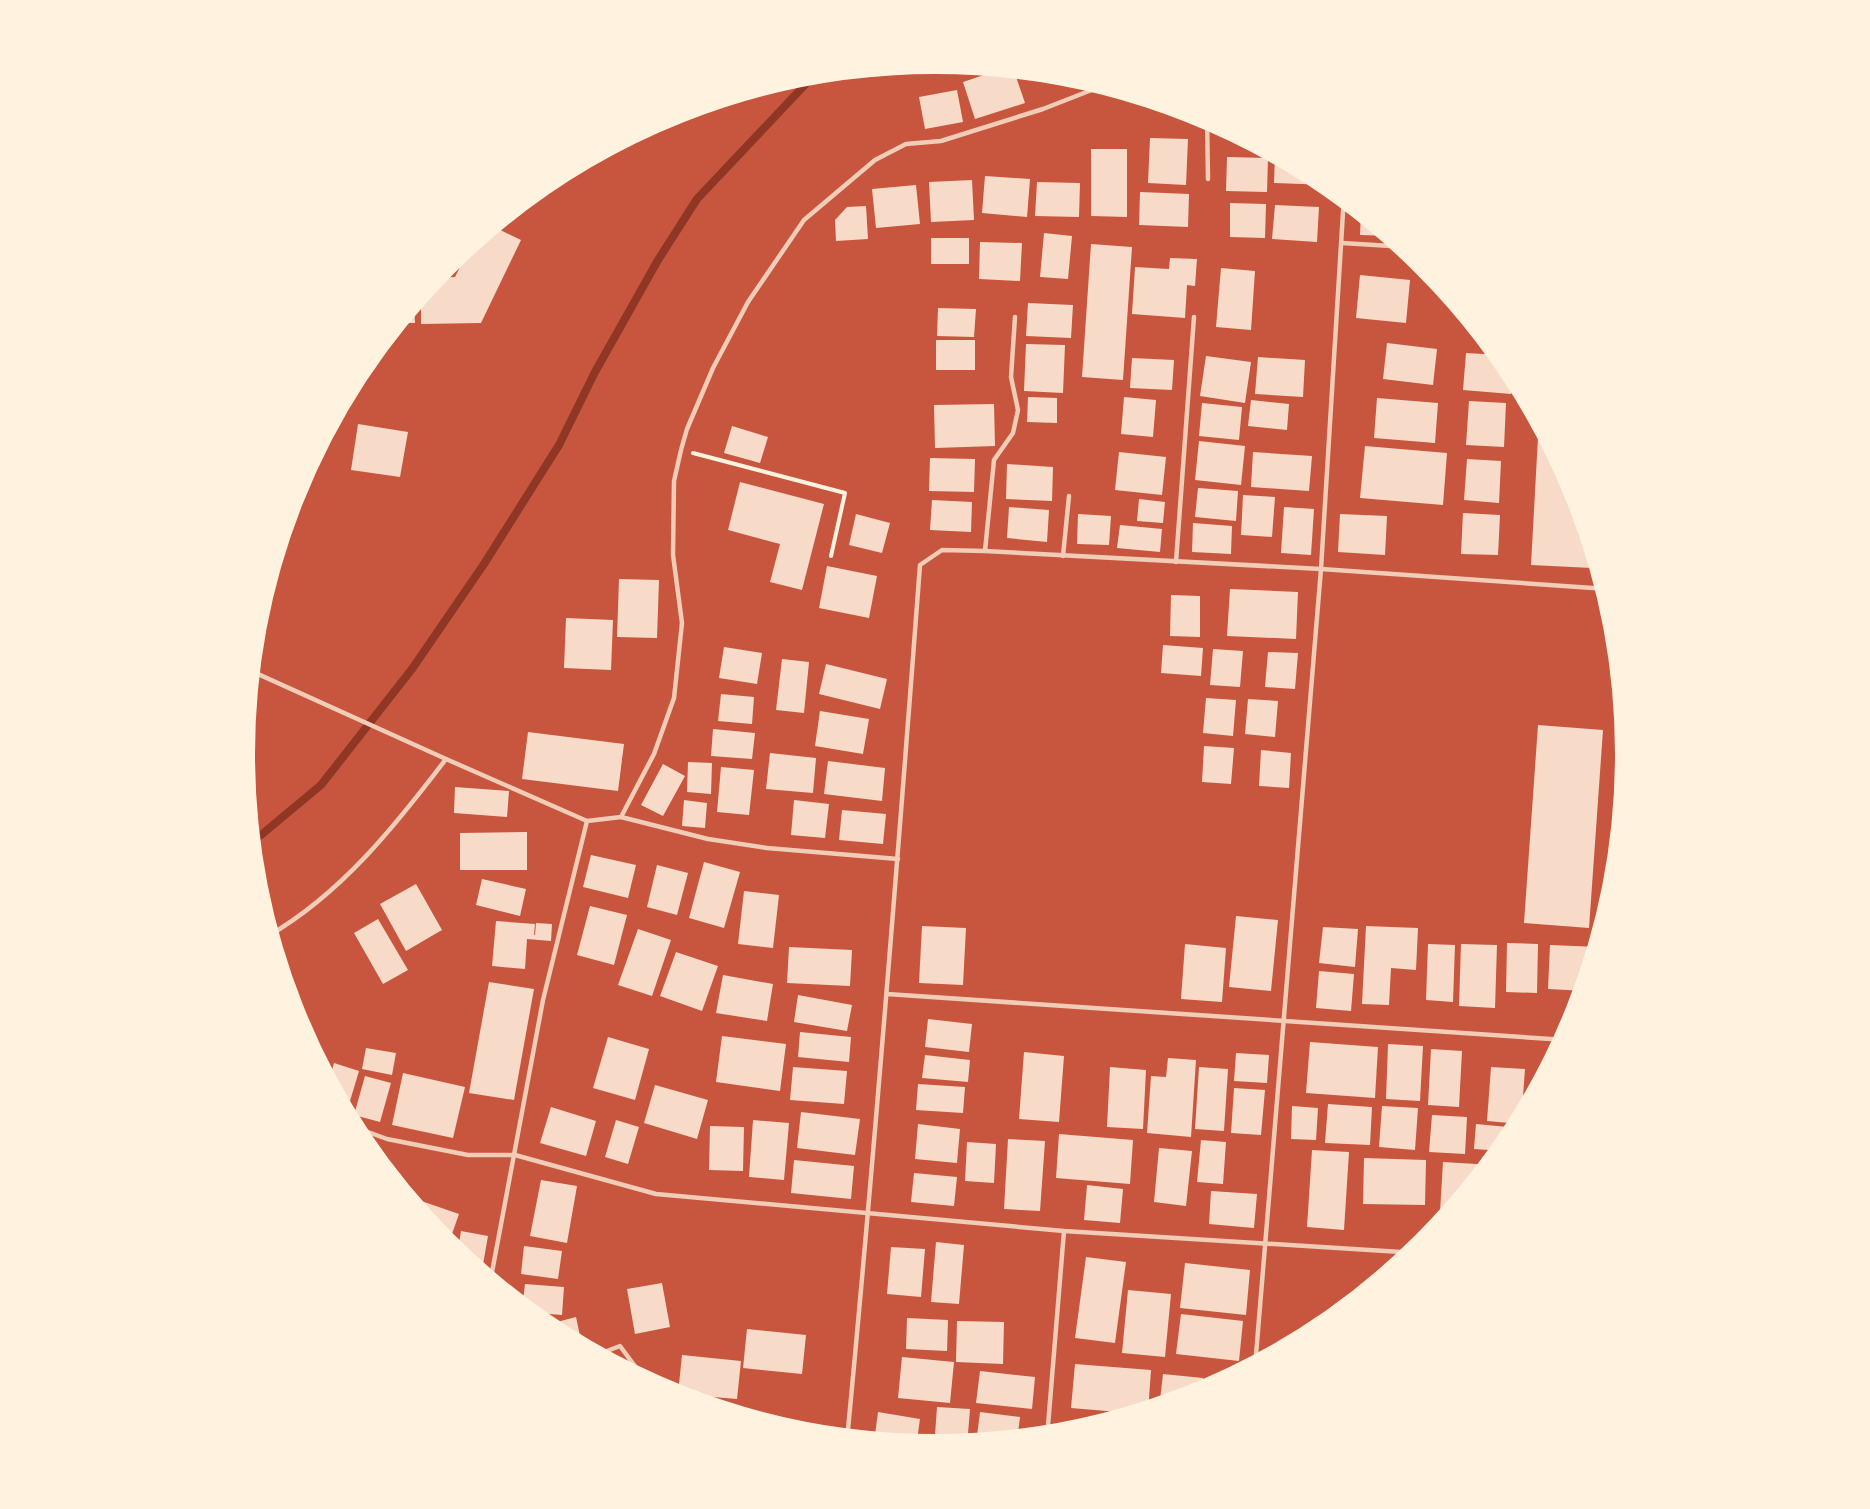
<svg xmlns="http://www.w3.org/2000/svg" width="1870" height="1509" font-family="Inter,sans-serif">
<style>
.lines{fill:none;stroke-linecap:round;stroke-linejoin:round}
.stream{stroke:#8f3625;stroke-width:8}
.building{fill:#f7dbc8}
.path{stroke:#fff3e0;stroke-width:4}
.service{stroke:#f1ccb7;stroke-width:4.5}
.rim{fill:none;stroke:#fff3e0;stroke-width:8}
</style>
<rect width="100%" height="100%" fill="#c8553d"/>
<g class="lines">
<polyline class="stream" points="249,842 261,835 321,785 412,669 484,564 559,445 595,372 658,260 697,199 817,72"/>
</g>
<g class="building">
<polygon points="1008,67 1013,68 1025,103 975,119 963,82"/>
<polygon points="957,90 963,122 925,129 919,97"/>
<polygon points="1150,138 1188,139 1186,185 1148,183"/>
<polygon points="1091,149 1127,149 1127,217 1091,216"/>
<polygon points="1275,153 1321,177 1330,185 1274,183"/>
<polygon points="1227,157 1268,158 1267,192 1226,191"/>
<polygon points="985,176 1030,179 1027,217 982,213"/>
<polygon points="972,180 974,220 931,222 929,182"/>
<polygon points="1037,182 1080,183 1079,217 1035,216"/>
<polygon points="916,185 920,224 876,228 872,189"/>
<polygon points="1140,192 1189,194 1188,227 1139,225"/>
<polygon points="1230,203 1266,204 1265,238 1230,237"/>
<polygon points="1275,205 1319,207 1317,242 1272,239"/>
<polygon points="866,206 868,239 836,241 835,220 847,207"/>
<polygon points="1361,210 1393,236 1360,235"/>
<polygon points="490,225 521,240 481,323 421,324 421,291 432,278 455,277 474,239"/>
<polygon points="1044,233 1072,236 1068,279 1040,277"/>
<rect x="931" y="238" width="38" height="26"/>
<polygon points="980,242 1022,243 1020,281 979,279"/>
<polygon points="1091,244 1132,247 1123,380 1082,377"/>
<polygon points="1170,258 1197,259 1195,286 1187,285 1185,318 1132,314 1135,267 1169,269"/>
<polygon points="1221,268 1255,271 1251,330 1216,327"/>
<polygon points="1360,275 1410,280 1406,323 1356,318"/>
<polygon points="414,300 415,323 395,323"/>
<polygon points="1028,303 1073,305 1071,338 1026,336"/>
<polygon points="938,308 976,309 974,337 937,336"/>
<rect x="936" y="340" width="39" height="30"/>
<polygon points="1387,343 1437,349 1433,385 1383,379"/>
<polygon points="1026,344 1065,345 1063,393 1024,391"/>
<polygon points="1466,353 1501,355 1513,370 1511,394 1463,390"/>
<polygon points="1206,356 1251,362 1245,403 1200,396"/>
<polygon points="1258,357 1305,360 1303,397 1255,394"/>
<polygon points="1132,358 1174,360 1172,390 1130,388"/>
<polygon points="1028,397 1057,398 1057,423 1027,422"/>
<polygon points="1124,397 1156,400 1153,437 1121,434"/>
<polygon points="1377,398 1438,403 1435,443 1374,438"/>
<polygon points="1251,400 1289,404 1287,430 1248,426"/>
<polygon points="1469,401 1506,403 1504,447 1466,445"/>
<polygon points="1202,403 1242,407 1239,440 1199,436"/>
<polygon points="994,404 995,446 935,448 934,405"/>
<polygon points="1539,419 1577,489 1594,545 1592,568 1531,565"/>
<polygon points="358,424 408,432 400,477 351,470"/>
<polygon points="732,426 768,437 760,463 724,453"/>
<polygon points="1199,441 1245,446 1241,485 1195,480"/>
<polygon points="1365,446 1447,453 1443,505 1360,498"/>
<polygon points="1119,452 1166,457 1162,495 1115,490"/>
<polygon points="1253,452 1312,456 1309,491 1251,487"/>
<polygon points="930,458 975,459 974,492 929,491"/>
<polygon points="1467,459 1501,461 1499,503 1464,500"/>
<polygon points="1007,464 1053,467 1052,501 1006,499"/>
<polygon points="740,482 824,504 802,590 770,582 780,544 728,530"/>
<polygon points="1198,488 1238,491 1236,521 1195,517"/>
<polygon points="1243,495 1275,497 1272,537 1241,535"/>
<polygon points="1139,499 1165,502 1163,523 1137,521"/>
<polygon points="932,500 972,502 971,532 930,530"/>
<polygon points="1009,507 1049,510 1047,542 1007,538"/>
<polygon points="1284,507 1314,509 1311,555 1281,553"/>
<polygon points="1463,513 1500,515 1498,555 1461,554"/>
<polygon points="856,514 890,523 882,553 849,545"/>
<polygon points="1078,514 1111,516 1109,545 1077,544"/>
<polygon points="1340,514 1387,516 1385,555 1338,552"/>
<polygon points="1193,523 1232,526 1231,554 1192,552"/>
<polygon points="1120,525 1162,529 1160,552 1117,548"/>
<polygon points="827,566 877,576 869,618 819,608"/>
<polygon points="619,579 659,580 657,638 617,637"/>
<polygon points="1230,589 1298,592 1296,639 1227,636"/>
<polygon points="1171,595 1200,596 1200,637 1170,636"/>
<polygon points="566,618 613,620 611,670 564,668"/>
<polygon points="1163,645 1203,648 1201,676 1161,673"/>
<polygon points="724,647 762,653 757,684 719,678"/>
<polygon points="1213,649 1243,651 1240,687 1210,685"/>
<polygon points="1268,652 1298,653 1295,689 1265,687"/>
<polygon points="782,659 809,662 804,713 776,710"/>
<polygon points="826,664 887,679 880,709 819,694"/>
<polygon points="721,694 754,697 752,724 718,721"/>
<polygon points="1206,698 1236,700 1233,736 1203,733"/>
<polygon points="1248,699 1278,701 1275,737 1245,734"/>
<polygon points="820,711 869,719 863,754 815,746"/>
<polygon points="1538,725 1603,730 1589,928 1524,923"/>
<polygon points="713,729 755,733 752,759 711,756"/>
<polygon points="528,732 624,744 618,791 522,779"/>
<polygon points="1204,746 1234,748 1231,784 1202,782"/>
<polygon points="1261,750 1291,753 1289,788 1259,786"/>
<polygon points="770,753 816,758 813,793 766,789"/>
<polygon points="828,761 885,768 882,801 824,794"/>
<polygon points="688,762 712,763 711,794 687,792"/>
<polygon points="663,764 685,776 663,816 641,805"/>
<polygon points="721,767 754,770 749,815 717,812"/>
<polygon points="455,787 509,791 507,817 454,813"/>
<polygon points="684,800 707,803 705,828 682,826"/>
<polygon points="794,800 829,804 825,838 791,835"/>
<polygon points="1618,800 1625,800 1616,890 1612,903"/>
<polygon points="842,810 886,814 883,844 839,840"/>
<polygon points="527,832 527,870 460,870 460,833"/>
<polygon points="591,855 636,865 628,898 583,887"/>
<polygon points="704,862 740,872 724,928 689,918"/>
<polygon points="657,865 688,873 677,915 647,907"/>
<polygon points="482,879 526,889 520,916 476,905"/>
<polygon points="416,884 442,930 406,951 380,904"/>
<polygon points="744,891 779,895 773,948 738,944"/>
<polygon points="590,906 627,915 614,965 577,955"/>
<polygon points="1236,916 1278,920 1271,991 1229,987"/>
<polygon points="378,919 408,970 383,984 354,933"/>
<polygon points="496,921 535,924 534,935 535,935 536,923 552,924 551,941 527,939 525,969 492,966"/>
<polygon points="922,926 966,928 963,985 919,983"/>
<polygon points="1366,926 1418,928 1416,970 1391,968 1389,1005 1362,1004"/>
<polygon points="1323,927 1358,929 1355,967 1319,963"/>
<polygon points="638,929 671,940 652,996 618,985"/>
<polygon points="1507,943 1538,944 1537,993 1506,992"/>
<polygon points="1185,944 1226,948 1222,1002 1181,999"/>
<polygon points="1428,944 1455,945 1453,1002 1426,1000"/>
<polygon points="1461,944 1497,945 1495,1008 1459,1006"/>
<polygon points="1550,945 1599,947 1586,991 1548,989"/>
<polygon points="789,947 852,950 850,986 787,983"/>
<polygon points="676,952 718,966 702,1011 660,996"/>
<polygon points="1319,971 1354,974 1351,1011 1316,1008"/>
<polygon points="723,975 773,984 767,1021 716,1013"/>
<polygon points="489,982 534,989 514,1100 469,1093"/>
<polygon points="798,995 852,1005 847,1031 794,1022"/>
<polygon points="289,1007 308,1040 305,1042 293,1020"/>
<polygon points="928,1019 972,1024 969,1052 925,1047"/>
<polygon points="800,1032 851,1037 849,1062 798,1057"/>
<polygon points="722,1036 786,1044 780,1091 716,1082"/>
<polygon points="608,1037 649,1049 635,1100 593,1088"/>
<polygon points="1310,1042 1378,1047 1375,1098 1306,1093"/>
<polygon points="1388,1044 1423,1046 1420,1101 1386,1099"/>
<polygon points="366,1048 396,1053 392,1075 362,1069"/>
<polygon points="1431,1049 1462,1051 1459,1107 1428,1105"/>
<polygon points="1024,1052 1064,1056 1059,1122 1019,1119"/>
<polygon points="1236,1053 1269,1055 1267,1083 1234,1081"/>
<polygon points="925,1055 970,1060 968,1082 922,1078"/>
<polygon points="1168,1058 1196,1060 1191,1137 1147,1133 1151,1076 1166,1077"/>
<polygon points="334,1063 359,1071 347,1111 341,1109 328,1084"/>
<polygon points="793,1067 847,1071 844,1104 790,1100"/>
<polygon points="1110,1067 1146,1070 1143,1129 1107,1127"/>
<polygon points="1199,1067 1228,1069 1224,1131 1195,1129"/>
<polygon points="1491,1067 1525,1069 1521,1124 1487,1121"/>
<polygon points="403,1073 465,1087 453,1138 392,1125"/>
<polygon points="365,1076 391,1083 380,1122 354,1115"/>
<polygon points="918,1084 965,1087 963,1113 916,1110"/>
<polygon points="655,1085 708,1100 697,1139 644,1123"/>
<polygon points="1234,1088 1265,1090 1261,1135 1231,1133"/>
<polygon points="1328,1104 1372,1107 1370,1145 1325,1143"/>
<polygon points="1292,1106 1318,1108 1316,1140 1291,1139"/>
<polygon points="1382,1106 1418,1108 1415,1150 1379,1147"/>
<polygon points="551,1107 596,1121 586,1156 540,1143"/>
<polygon points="801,1112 860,1119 855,1155 797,1148"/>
<polygon points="1432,1115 1467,1117 1465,1154 1429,1152"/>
<polygon points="616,1120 639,1127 628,1164 605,1157"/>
<polygon points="753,1120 789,1123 784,1180 749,1177"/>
<polygon points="918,1124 960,1129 957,1163 915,1159"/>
<polygon points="1476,1124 1519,1128 1504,1151 1474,1149"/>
<polygon points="710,1126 744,1127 743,1171 709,1170"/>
<polygon points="1059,1134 1133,1140 1130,1184 1056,1178"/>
<polygon points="1008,1139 1045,1141 1040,1211 1004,1209"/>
<polygon points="1201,1140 1226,1142 1223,1184 1197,1182"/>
<polygon points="967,1142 996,1144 994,1183 965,1181"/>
<polygon points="1159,1148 1192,1151 1186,1206 1154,1202"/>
<polygon points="1312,1150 1349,1152 1344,1230 1307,1227"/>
<polygon points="1364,1158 1426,1160 1425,1205 1363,1204"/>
<polygon points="794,1160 854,1166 851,1199 791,1193"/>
<polygon points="1443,1162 1493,1165 1453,1213 1440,1212"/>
<polygon points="914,1173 957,1177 954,1206 911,1202"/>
<polygon points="541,1180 577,1186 567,1243 530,1236"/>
<polygon points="1087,1185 1123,1189 1120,1223 1084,1220"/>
<polygon points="1211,1191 1257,1194 1254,1228 1209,1224"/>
<polygon points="401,1194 459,1214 447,1248 444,1245"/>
<polygon points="461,1231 488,1236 481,1276 457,1256"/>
<polygon points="936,1242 964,1245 959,1304 931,1302"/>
<polygon points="524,1246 562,1251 558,1279 521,1274"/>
<polygon points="891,1247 925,1249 921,1297 887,1294"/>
<polygon points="1086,1257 1126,1262 1115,1343 1075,1338"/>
<polygon points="1185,1263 1250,1270 1246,1315 1180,1308"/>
<polygon points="662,1283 670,1327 635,1334 627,1289"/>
<polygon points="525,1284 564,1287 562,1315 525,1312 522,1310"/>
<polygon points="1128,1290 1171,1294 1165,1357 1122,1353"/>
<polygon points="1181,1314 1243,1321 1239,1361 1176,1354"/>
<polygon points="576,1317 583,1350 556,1336 553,1323"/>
<polygon points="907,1318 948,1320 947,1351 906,1349"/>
<polygon points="957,1321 1004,1322 1003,1364 956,1362"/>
<polygon points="747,1329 806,1335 802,1374 743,1368"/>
<polygon points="682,1355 741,1361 737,1399 678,1394"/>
<polygon points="902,1357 954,1362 950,1403 898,1398"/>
<polygon points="1075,1364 1151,1370 1148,1412 1142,1414 1071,1408"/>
<polygon points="980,1371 1035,1377 1032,1409 976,1403"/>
<polygon points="1163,1374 1203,1378 1201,1396 1159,1409"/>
<polygon points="937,1407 970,1409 967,1446 934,1449"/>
<polygon points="878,1412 920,1419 916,1447 874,1443"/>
<polygon points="980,1412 1020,1417 1017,1441 976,1444"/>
</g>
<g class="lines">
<polyline class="path" points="693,453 845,493 831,556"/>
<g class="service">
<polyline points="1207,116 1208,179"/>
<polyline points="1342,243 1407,247"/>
<polyline points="985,551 994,460 1013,433 1018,410 1011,377 1015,317"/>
<polyline points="1063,556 1069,496"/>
<polyline points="1176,562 1194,317"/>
<polyline points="249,670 446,759"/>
<polyline points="621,817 708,839 767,848 898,859"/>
<path d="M268 936C341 894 395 826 446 759L587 821"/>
<polyline points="887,994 1566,1040"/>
<polyline points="349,1125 387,1139 468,1155 515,1155 656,1194 1064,1231 1417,1253"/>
<polyline points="490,1283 543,1000 587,821 621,817 654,754 674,698 682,623 673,555 674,481 681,450 687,429 713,368 748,302 804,220 875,160 906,144 941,141 1043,109 1107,84"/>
<polyline points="594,1356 620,1346 637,1369 636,1378"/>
<polyline points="1255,1367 1321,569 1344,196"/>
<polyline points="1047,1438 1064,1231"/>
<path d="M847 1440C875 1149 898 857 920 565L942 550 985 551 1321 569 1607 589"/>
</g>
</g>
<path d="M0 0H1870V1509H0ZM251 754a684 684 0 1 1 1368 0a684 684 0 1 1-1368 0Z" fill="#fff3e0" fill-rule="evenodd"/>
<path class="rim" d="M251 754a684 684 0 1 1 1368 0a684 684 0 1 1-1368 0Z"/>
</svg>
